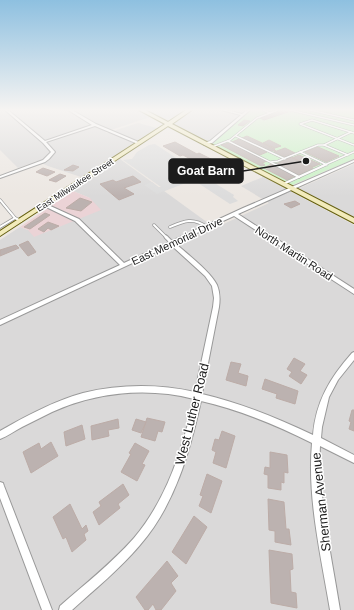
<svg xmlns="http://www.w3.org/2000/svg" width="354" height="610" font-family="Arial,sans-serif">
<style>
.residential{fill:#dad9d9}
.commercial{fill:#ebd3d6}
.park{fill:#c7f2c3}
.parking{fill:#dcdcdc}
.building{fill:#bcb2b0;stroke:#bcaca7}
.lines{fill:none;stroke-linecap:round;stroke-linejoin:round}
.lane-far2-casing{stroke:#999;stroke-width:2.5}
.lane-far1-casing{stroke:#999;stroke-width:3.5}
.lane-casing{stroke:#999;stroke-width:5}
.street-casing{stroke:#999;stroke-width:2}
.secondary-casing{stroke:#656010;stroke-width:2}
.lane-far2{stroke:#fff;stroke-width:1.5}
.lane-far1{stroke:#fff;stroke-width:2}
.lane{stroke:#fff;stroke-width:3}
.street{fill:#fff;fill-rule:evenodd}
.secondary{fill:#f2ebbb;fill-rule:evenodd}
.labels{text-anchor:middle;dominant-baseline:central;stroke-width:3;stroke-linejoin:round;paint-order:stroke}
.far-street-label{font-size:9px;fill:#1c1c1c;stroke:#fff}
.street-label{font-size:11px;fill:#1c1c1c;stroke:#fff}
.near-street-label{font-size:13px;fill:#1c1c1c;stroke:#fff}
.leader{fill:none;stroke:#1c1c1c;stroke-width:1.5}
.callout-dot{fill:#1c1c1c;stroke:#fff;stroke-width:1.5}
.callout{fill:#1c1c1c;stroke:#1c1c1c;stroke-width:1.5}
.callout-label{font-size:12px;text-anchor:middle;font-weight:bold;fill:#fff}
</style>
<rect width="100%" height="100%" fill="#ece7e2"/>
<g class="residential">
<polygon points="0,110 138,110 150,117 105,132 107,133 138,123 157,128 81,177 48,166 37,161 18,168 0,150"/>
<polygon points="145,110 185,110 166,121"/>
<polygon points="193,110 246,110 208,141 204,141 172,124"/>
<polygon points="120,159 215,228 269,203 241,186 263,177 354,225 354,610 0,610 0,240 20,227 28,230 90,198 73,191"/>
<polygon points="354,164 354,219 299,189 300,188"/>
</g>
<polygon class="commercial" points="73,191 90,198 101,210 34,237 28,230 20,227"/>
<polygon class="park" points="250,110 354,110 354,159 290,186 210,144"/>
<polygon class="parking" points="155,144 196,171 217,165 229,172 208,181 213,182 234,195 233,197 238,201 230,204 195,181 191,181 157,194 144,185 152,182 158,187 161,187 123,160 132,159 137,152 149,145"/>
<g class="building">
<polygon points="283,110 288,112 264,120 260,118"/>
<polygon points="244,120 250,121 243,126 238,125"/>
<polygon points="247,136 275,149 274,150 276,151 270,151 242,138"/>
<polygon points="239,139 267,152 260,155 232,142"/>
<polygon points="269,140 281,146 275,148 263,143"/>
<polygon points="175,142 197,154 199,153 217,162 208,166 204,164 194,168 185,163 192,160 183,155 180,156 163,146"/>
<polygon points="229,143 267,161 262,163 265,165 262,166 259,165 221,145"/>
<polygon points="318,147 339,156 326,162 305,152"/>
<polygon points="285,148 295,153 285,157 274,152"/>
<polygon points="299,155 320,164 313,167 292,158"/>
<polygon points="291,157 313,168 299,175 276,164"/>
<polygon points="271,164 295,176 287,180 264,168"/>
<polygon points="73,165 79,167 73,171 64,170"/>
<polygon points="43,168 55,172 47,176 36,172"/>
<polygon points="60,174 66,176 56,182 49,180"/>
<polygon points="133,176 141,182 124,188 134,194 119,200 100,184 113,180 116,182"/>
<polygon points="80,198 92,202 81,211 66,208"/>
<polygon points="295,201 300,204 291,208 284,204"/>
<polygon points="45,213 50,215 30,229 24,227"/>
<polygon points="48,222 59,226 51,230 48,228 44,232 38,229"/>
<polygon points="28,241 36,252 28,256 19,245"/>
<polygon points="16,245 19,248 0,256 0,250"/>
<polygon points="294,358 305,364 300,371 307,375 301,384 289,376 292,372 287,369"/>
<polygon points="231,362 241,364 238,373 248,376 246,386 226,380"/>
<polygon points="265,379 298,391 295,404 276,398 277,394 262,389"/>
<polygon points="352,410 354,410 354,431 349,429 351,422 349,421"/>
<polygon points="147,418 165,422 162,432 158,431 155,441 141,437"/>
<polygon points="118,419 119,428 108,430 109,436 92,440 91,426"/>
<polygon points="136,419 146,422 141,433 132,430"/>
<polygon points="82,425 85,439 66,446 64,432"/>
<polygon points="222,431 235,436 226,468 213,463 216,452 212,450 215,439 219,440"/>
<polygon points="51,442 58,456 31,473 23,452 39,443 41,449"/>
<polygon points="135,443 149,451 142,464 145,465 137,481 121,472 131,454 129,453"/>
<polygon points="270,452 287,455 288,473 284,472 284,483 281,482 281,490 268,488 268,475 264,474 265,467 270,468"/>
<polygon points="207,474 222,481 211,513 199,506 203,496 200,495"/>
<polygon points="123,484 129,495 118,504 120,508 99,525 93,512 101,506 99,502"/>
<polygon points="268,499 284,502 286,529 289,529 291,545 275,542 275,531 269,530"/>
<polygon points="70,504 82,529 86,525 88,531 84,534 86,540 72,552 66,537 63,539 53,517"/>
<polygon points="194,516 207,527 186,564 172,552"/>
<polygon points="269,550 292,554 293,569 290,570 291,592 296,593 297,608 271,603"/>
<polygon points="167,561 178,576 171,583 176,591 161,610 156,610 153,604 148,610 145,610 136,597"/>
</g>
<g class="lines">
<defs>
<g id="lane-far2">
<polyline points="263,110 270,113"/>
<polyline points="290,110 354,125"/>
<polyline points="310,110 354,120"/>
<polyline points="354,133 312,120 300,124 354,145"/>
<polyline points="236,136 285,159"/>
<polyline points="228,141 278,166"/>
<polyline points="324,145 348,155"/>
<polyline points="212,147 230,140 257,118 278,110"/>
<polyline points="300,152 327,165"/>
<polyline points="271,162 278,161 318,145 324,145 351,132"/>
<polyline points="322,166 354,152"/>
</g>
<g id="lane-far1">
<polyline points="276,165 299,177"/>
<polyline points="283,184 325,165"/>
<polyline points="0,200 15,218 21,221"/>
<polyline points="154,225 167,238"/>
<polyline points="0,227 15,218"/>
<path d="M170 227C184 221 193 217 207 227"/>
</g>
<polyline id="lane" points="166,237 172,243"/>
<g id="street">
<polygon points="5,110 8,110 45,141 92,125 68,110 72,110 96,124 141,143 138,144 95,126 46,142 55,152 49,159 45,162 0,178 0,176 43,160 51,152 43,143"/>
<polygon points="221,110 227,110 242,114 247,110 250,110 212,143 204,145 204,143 210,141 241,115"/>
<path d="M354 160V162L238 214 354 289V294L234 216 175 243C187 254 211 272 217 285 220 292 220 300 219 307L202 394C241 403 277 418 313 435 316 401 330 378 352 353L354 352V360L338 380 329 397 322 427 321 438 354 455V463L320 446C319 463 321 479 322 495 326 534 334 572 340 610H330C321 556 307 498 312 443 276 425 240 410 201 401 190 451 175 505 140 545 120 569 95 589 72 610H59L60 606C85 584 112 563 134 538 167 499 183 448 194 399 147 387 96 392 52 412 42 417 32 422 22 427 14 431 8 436 0 439V431C26 416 54 401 83 393 120 384 159 384 195 392L213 307 214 298 212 286 205 276 171 245 0 325V320L120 265 75 221 42 205 44 204H46L79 219 124 263 243 208Z"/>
<polygon points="0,482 3,483 4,486 52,610 42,610 0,498"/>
</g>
<polygon id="secondary" points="139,110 145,110 168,122 186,110 192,110 172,124 354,218 354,223 168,126 0,236 0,231 165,124"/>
</defs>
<use href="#lane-far2" class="lane-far2-casing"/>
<use href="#lane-far1" class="lane-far1-casing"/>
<use href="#lane" class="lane-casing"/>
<use href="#street" class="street-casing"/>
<use href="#secondary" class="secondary-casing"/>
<use href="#lane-far2" class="lane-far2"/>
<use href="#lane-far1" class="lane-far1"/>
<use href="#lane" class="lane"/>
<use href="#street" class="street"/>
<use href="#secondary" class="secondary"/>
</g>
<linearGradient id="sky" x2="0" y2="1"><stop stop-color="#8ec0e0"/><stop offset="0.56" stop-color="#f6f4f2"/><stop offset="1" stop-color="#f6f4f2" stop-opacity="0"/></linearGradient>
<rect width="354" height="196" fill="url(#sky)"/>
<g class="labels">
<g class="far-street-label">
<text transform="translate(75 185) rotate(-33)">East Milwaukee Street</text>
</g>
<g class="street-label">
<text transform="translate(177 241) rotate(-25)">East Memorial Drive</text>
<text transform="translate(294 253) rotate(33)">North Martin Road</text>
</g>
<g class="near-street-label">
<text transform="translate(192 414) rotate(-76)">West Luther Road</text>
<text transform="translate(321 502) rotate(-96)">Sherman Avenue</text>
</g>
</g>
<path class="leader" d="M306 161L243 171"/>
<circle class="callout-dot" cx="306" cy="161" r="4"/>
<rect class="callout" x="169" y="159" width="74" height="24" rx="4"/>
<g class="callout-label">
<text x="206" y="175">Goat Barn</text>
</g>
</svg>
